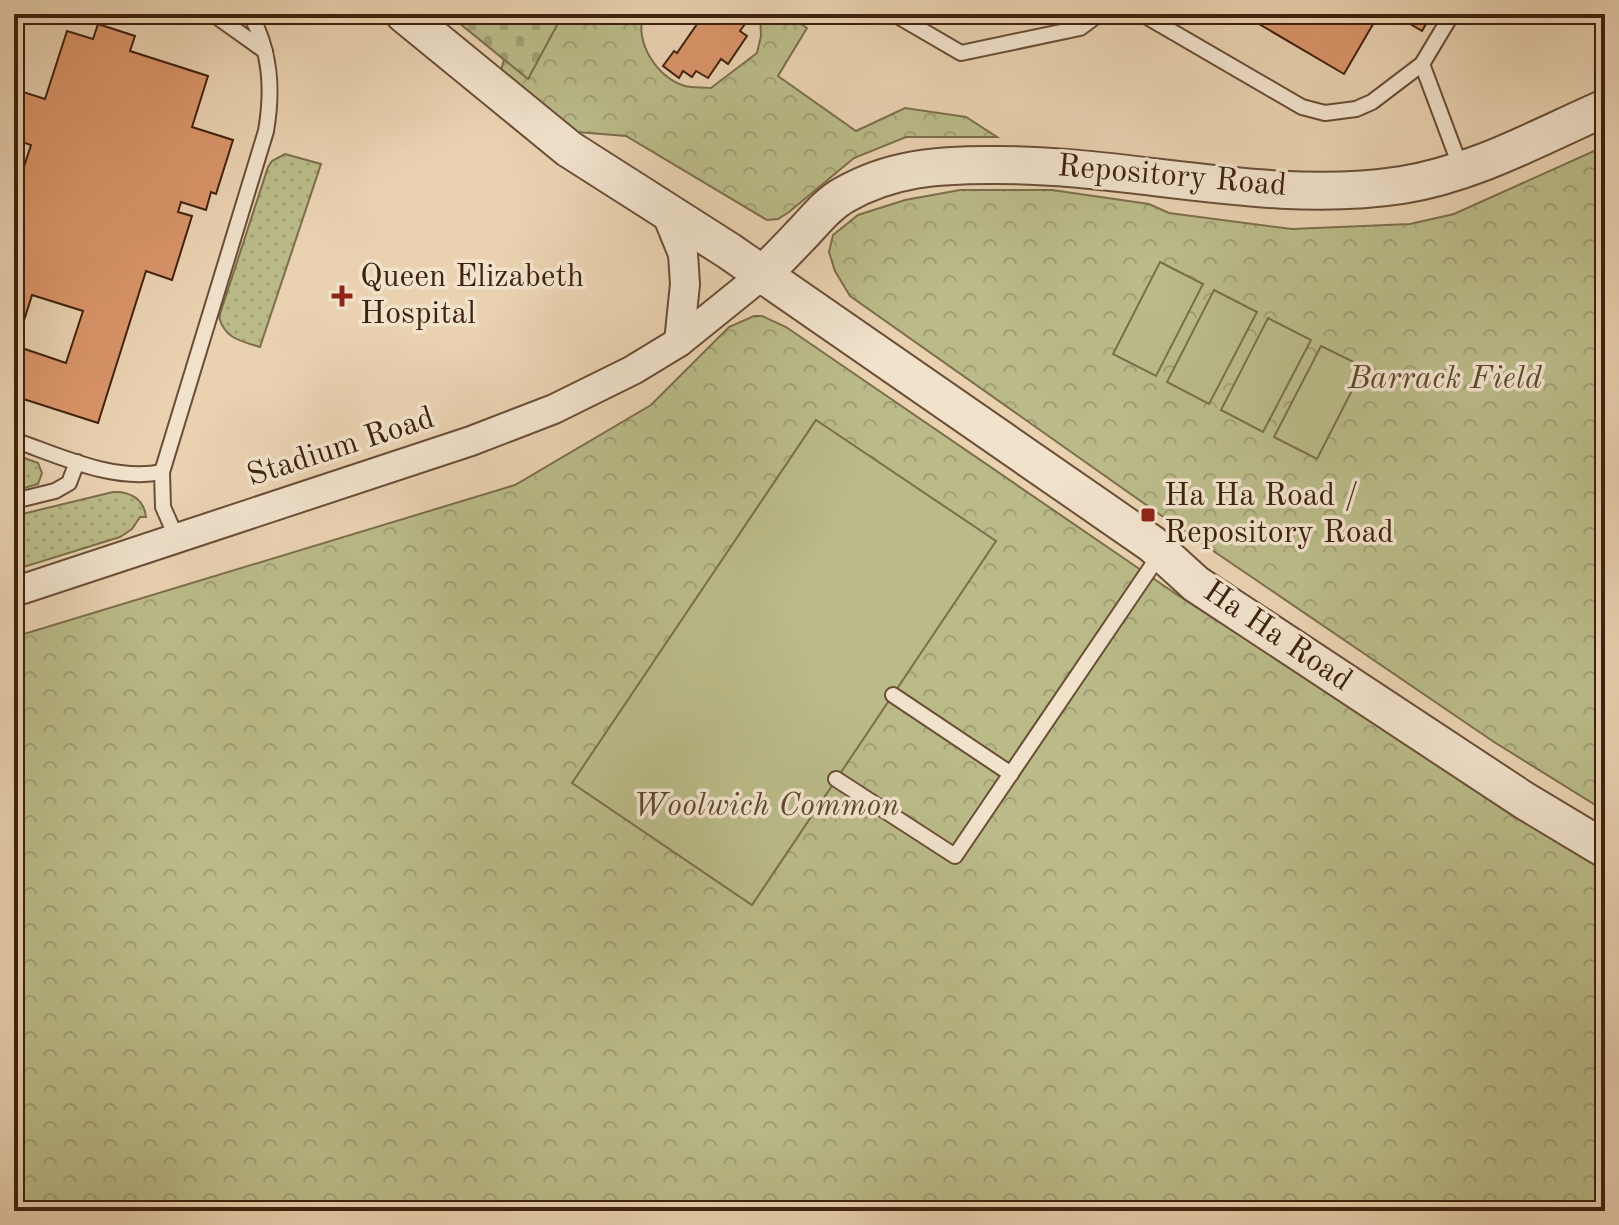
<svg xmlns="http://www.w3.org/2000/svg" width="1619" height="1225" font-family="'Old Standard TT',serif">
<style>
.grass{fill:url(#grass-dots);stroke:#7c6e4b;stroke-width:2}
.forest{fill:url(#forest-crowns);stroke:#7c6e4b;stroke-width:2}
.cemetery{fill:url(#cemetery-stones);stroke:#7c6e4b;stroke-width:2}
.pitch{fill:#babb89;stroke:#7c6e4b;stroke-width:2}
.building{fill:#da956a;stroke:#3f220d;stroke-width:2;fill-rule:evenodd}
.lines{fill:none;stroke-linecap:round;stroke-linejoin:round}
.service-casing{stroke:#6a4e36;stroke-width:18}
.minor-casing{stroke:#6a4e36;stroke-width:32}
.tertiary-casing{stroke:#6a4e36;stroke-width:40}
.service{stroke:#f1e2cc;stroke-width:14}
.minor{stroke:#f1e2cc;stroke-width:28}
.tertiary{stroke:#f1e2cc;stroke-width:36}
.poi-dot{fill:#8f2418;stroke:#f1e2cc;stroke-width:3}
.labels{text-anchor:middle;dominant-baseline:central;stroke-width:7;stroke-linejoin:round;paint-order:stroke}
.street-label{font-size:32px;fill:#3f220d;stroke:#f1e2cc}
.poi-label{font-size:32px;fill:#3f220d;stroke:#f1e2cc;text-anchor:start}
.park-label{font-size:32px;font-style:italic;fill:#5e482c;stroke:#f1e2cc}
</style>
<defs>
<pattern id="grass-dots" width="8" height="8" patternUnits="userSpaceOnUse" patternTransform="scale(2)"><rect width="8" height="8" fill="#babb89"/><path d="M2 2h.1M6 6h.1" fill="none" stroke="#a1a075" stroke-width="1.8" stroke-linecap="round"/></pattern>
<pattern id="forest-crowns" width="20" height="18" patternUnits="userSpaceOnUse" patternTransform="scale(2)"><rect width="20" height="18" fill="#babb89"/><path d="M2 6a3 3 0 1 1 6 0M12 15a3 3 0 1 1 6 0" fill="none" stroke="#a1a075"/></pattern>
<pattern id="cemetery-stones" width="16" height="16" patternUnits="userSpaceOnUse" patternTransform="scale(2)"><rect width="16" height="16" fill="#babb89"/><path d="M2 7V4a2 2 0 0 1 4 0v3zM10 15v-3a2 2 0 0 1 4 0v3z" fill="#a1a075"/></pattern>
</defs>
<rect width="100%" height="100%" fill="#ead2b1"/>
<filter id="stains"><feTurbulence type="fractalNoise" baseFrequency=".0025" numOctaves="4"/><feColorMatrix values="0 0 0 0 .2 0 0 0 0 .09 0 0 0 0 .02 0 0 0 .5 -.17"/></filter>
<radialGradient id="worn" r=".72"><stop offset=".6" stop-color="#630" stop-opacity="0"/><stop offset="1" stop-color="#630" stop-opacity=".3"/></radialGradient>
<g class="grass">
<path d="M285 154 321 164 260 347C241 341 225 339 219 317L268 167 272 161Z"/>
<polygon points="14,454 38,463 42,473 38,484 14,491"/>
<path d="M113 492C130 491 144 499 146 517H140L132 529 120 537 14 570V516Z"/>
</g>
<g class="forest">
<path d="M540 14H644C633 41 658 79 685 86 692 88 703 87 711 88L757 53 761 36 760 14H787L807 28 778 76 856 131 905 108 966 117 997 137H906L854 158 789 212 778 219 767 220 626 136 577 132 552 122 500 75 504 59Z"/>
<polygon points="1605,146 1605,811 1494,742 1159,514 850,296 835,271 829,252 833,235 858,215 905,200 960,190 1052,190 1149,204 1169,213 1292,229 1410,224 1454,214"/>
<polygon points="754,316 762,316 786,327 1176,594 1605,870 1605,1211 14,1211 14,637 515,485 651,405 729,327"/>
</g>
<polygon class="cemetery" points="448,14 563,14 528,79"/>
<g class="pitch">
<polygon points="1160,262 1203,284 1156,376 1113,354"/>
<polygon points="1214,290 1257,312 1209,404 1167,382"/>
<polygon points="1268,318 1311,340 1263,432 1221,410"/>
<polygon points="1321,346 1364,367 1317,459 1274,437"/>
<polygon points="816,420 996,541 752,905 572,783"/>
</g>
<g class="building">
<polygon points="704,14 752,14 740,31 747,36 728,64 721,59 708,78 696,71 692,77 683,71 679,78 663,66 674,51 677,53"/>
<polygon points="1242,14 1379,14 1344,74"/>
<polygon points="1393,14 1432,14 1422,31"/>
<path d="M98 24 135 36 130 51 208 76 192 127 233 140 216 194 211 192 206 210 181 202 178 212 192 216 172 280 146 271 98 423 14 396V197L31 145 14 139V89L45 99 67 31 93 39ZM32 295 83 311 66 363 16 346Z"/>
</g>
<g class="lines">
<defs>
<g id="service">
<polyline points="72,14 91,14"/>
<polyline points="213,14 265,51"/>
<polyline points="894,14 961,53 1080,28 1099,14"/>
<polyline points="1142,14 1302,107 1325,113 1356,109 1372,102 1422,64 1452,14"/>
<polyline points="1422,64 1462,171"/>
<path d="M14 440C60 456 113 482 162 472"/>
<polyline points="14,501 55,491 69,483 77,462"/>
<path d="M177 539 163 507 162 472 266 131C273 90 271 51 250 14"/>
<polyline points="893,695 1011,774"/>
<polyline points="836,779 955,856 1160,554"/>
</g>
<g id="minor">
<polyline points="665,210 683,254 685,284 679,342"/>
<polyline points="14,592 471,441 554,409 633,370 679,342 762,275"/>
</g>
<g id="tertiary">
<polyline points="404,14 569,149 729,251 1152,544 1196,584 1525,801 1605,849"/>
<path d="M762 275C775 262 788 249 800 236 815 221 826 205 844 195 891 168 938 165 990 165 1127 163 1266 206 1402 185 1473 174 1539 137 1605 108"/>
</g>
</defs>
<use href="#service" class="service-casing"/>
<use href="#minor" class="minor-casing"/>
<use href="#tertiary" class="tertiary-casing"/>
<use href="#service" class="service"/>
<use href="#minor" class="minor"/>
<use href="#tertiary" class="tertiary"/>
</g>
<g class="poi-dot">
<path d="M338 284h8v8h8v8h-8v8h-8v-8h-8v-8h8z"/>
<rect x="1140" y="507" width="16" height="16" rx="4"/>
</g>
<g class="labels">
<g class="street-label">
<text transform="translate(1172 177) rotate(5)">Repository Road</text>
<text transform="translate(341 448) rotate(-18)">Stadium Road</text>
<text transform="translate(1277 637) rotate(34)">Ha Ha Road</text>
</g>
<g class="poi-label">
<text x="360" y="278">Queen Elizabeth<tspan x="360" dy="37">Hospital</tspan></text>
<text x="1164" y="497">Ha Ha Road /<tspan x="1164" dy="37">Repository Road</tspan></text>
</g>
<g class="park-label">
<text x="1445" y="380">Barrack Field</text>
<text x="766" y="807">Woolwich Common</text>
</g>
</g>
<rect width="1619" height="1225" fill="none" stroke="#ead2b1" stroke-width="48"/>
<rect x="16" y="16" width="1587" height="1193" fill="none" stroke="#3f220d" stroke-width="4"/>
<rect x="24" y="24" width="1571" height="1177" fill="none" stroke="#3f220d" stroke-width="2"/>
<rect width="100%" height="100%" filter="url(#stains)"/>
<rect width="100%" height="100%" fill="url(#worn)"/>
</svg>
